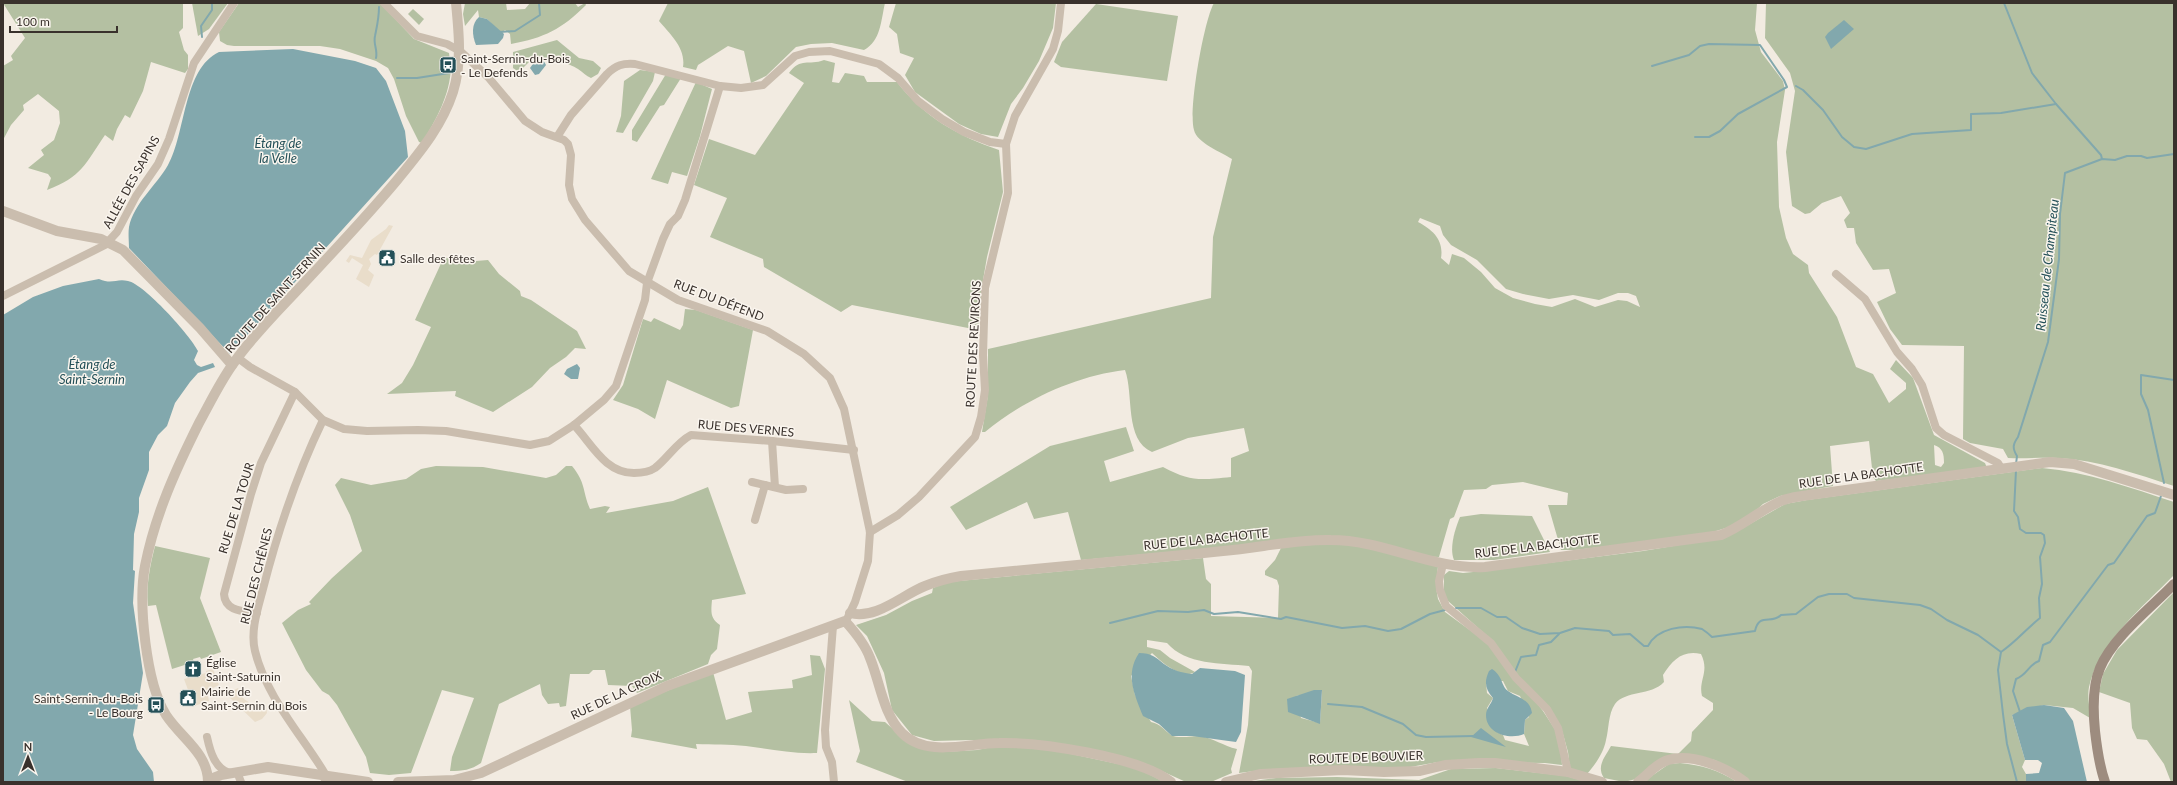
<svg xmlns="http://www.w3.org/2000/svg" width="2177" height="785" font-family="Lato,sans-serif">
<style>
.green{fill:#b4c0a2;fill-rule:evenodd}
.plaza{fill:#e9ddca}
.water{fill:#82a8ad}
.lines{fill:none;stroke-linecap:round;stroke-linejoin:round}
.stream{stroke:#82a8ad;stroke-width:2}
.minor{stroke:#cabdae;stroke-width:8}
.tertiary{stroke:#cabdae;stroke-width:10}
.secondary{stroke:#9d8c7f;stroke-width:10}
.labels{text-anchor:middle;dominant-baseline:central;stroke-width:3;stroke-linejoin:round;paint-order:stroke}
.poi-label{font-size:12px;fill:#39312c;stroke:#faf5ee;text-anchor:start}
.street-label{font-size:12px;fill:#39312c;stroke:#faf5ee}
.water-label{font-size:13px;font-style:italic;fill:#245058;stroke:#faf5ee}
</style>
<rect width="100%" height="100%" fill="#f2ebe1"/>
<g class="green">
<path d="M3 3H183V28L179 32 184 50 188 55V69L185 73 151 62 143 91 130 118 125 115 117 129 113 141 105 135C85 164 82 177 47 190L51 178 48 174 28 168 44 155 41 150 54 140 60 123 59 111 38 94 23 105 24 110 11 125 3 140V66L13 60 11 56 25 38Z"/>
<polygon points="192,3 228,3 209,29 198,36"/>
<path d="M239 3H380L414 39 449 53 450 62H446L447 67H451C450 95 436 120 422 143L419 142 406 116 394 79 388 68 376 61 340 49 320 46H234L227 45 220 41 219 32Z"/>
<path d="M465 3H506L507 10 525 9 530 3H575L578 7 585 3 586 5C562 29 544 38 511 44L510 34 505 30 502 33 500 32 487 19 479 17 478 10 465 26 463 14Z"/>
<path d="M668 3H885C881 20 881 41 864 50L832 43 811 44 796 47 766 76 751 83 744 51 728 46 698 65 696 70 683 67C686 48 670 34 659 21Z"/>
<polygon points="896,3 1056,3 1053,28 1039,61 1023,88 1011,104 998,137 981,134 959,124 915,92 905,75 914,58 900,53 897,34 889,27"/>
<path d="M1214 3H1757L1755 30 1761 52 1783 81 1785 90 1777 142 1779 207 1786 238 1793 254 1808 265 1809 273 1837 317 1856 367 1873 374 1889 403 1906 389V383L1890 369 1896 360 1913 378 1934 435 1985 463 1987 468 1876 481 1873 477 1869 441 1830 446 1833 486 1780 496 1763 504 1751 515 1729 527 1716 531 1692 536 1575 550H1561L1548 505H1567L1568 493 1523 482 1492 485 1486 489 1464 490 1454 517 1450 519 1439 557C1407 557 1376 540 1345 536L1081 560 1068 512 1034 519 1027 502 966 530 950 507 1050 446 1126 427 1134 451 1104 461 1110 482 1163 467C1191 482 1200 480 1231 477V458L1249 451 1244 428 1188 438 1152 452C1124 440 1134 394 1125 370 1075 376 1024 400 985 432H982L988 395V349L1211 298 1213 237 1232 159C1221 152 1197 143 1194 130 1188 111 1204 20 1214 3ZM1420 218 1440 226 1443 235 1451 245 1477 260 1506 289 1523 294 1549 299 1573 295 1599 300 1618 293H1628L1636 296 1640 307 1627 301 1618 300 1595 307 1575 299 1552 307 1535 304 1513 298 1495 288 1481 272 1464 258 1452 254 1449 265 1441 258C1444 240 1433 230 1418 222ZM1934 445C1943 448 1944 454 1944 463L1941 467 1935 465Z"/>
<path d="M1766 3H2174V486C2136 474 2098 460 2058 458 2041 457 2025 459 2008 458L2003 449 1970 443 1963 439 1964 346 1902 345 1890 329 1877 302 1896 293 1889 269 1873 270 1856 243 1854 228H1847L1844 220 1850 213 1841 196 1822 203 1810 213 1805 214 1792 206 1786 152 1795 91 1790 73 1765 38Z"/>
<polygon points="1096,4 1178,16 1167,81 1061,67 1054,62 1062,42"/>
<polygon points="413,9 424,19 419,25 408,14"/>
<path d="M557 40 579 58 593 61 601 68 598 74 591 78C586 76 583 72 578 69 570 63 544 57 534 57L519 72 513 68V52Z"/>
<path d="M824 60 835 63 832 82 839 83 845 73 864 76 867 82H897C924 117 958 136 999 150L1003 192 987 257 982 286 978 330 852 305 841 312 764 267 763 259 710 237 727 198 694 185 709 139 755 155 804 83 789 73C801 57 808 66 824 60Z"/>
<polygon points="640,70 655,72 653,81 623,133 616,132 621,116 624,81"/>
<polygon points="666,74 681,78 664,105 660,106 637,142 632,140 632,130"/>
<polygon points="696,82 712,89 700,136 687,176 672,172 668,184 651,179"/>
<polygon points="444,257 464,262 488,260 499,274 520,291 521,296 531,300 577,331 586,349 575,348 566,357 550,368 532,387 493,412 455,396 456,391 387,394 402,383 413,365 431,327 415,320"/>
<polygon points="685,309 696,310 753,330 739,406 731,408 667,380 655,419 638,409 613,400 623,385 643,319 651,322 654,318 680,330 683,325"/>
<path d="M436 466 483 467 546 478 556 475 566 466H572C586 483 582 490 590 509L605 506 610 507 606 513 673 501 708 487 746 594 712 600C711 612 710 618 720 625L717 649 711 655 708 664 637 693 632 686 608 685 605 670H593L589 674H570L566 706 560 707 559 703 548 704 542 695 540 684 499 704 481 763C471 770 463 771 450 771L452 757 474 698 442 690 411 773 389 775 370 773 366 757 337 705 329 695 322 691 306 670 282 623 298 610 311 604 309 602 332 578 362 551 350 515 335 485 341 478 371 485 406 479 421 469Z"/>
<path d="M2042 468C2088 472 2131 488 2174 502V575C2143 607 2099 642 2089 687 2087 696 2090 708 2090 718L2073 708 2044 705 2012 715 2025 760 2022 767 2026 774V782H1751L1715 760 1678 754 1636 779 1624 782 1604 778C1596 766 1605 757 1611 746L1678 754 1691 741 1692 732 1713 710V703L1702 696C1698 680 1710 672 1701 654 1682 650 1673 660 1663 675L1664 682C1651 696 1626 690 1615 704 1608 714 1609 729 1606 740 1604 752 1595 765 1587 774L1570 769 1568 752 1561 727 1515 672 1495 643 1448 601 1444 594V575L1449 571 1463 573 1483 571 1643 551 1721 538 1736 532 1785 504 1807 500Z"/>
<path d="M1481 514 1532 516 1550 552 1494 560H1454C1449 548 1455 529 1460 517Z"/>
<path d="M1304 544 1355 545 1438 566 1436 587 1438 599 1445 612 1489 644 1543 711 1556 731 1561 751 1562 765 1545 763 1438 762 1399 769 1262 770 1239 773 1248 725 1252 671 1249 666C1221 663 1186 665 1167 643L1147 640V647L1160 650 1170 658 1195 672C1181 680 1162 662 1152 653L1131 676 1135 695 1151 722C1161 724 1164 730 1171 735 1178 739 1192 736 1199 736 1214 738 1223 746 1237 749L1231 769 1232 773 1211 782H1186L1144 763 972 740 934 741 912 735 892 710 884 673 867 636 856 625 886 615 912 601 932 593 933 588 948 582 1203 558 1206 579 1211 584V616L1278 618 1279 586 1277 580 1265 575V571L1275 560 1281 548ZM1503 681 1508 691 1520 696 1529 717 1525 720 1524 734 1529 746 1505 740 1503 735 1497 732 1487 708 1493 698 1487 693 1486 682ZM1322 691 1320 723 1301 718 1296 696Z"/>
<path d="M155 546 210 558 200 598 221 652 201 659 200 657 193 659 194 662 172 669 156 605 148 606C146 585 150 566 155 546Z"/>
<polygon points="2174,592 2174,782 2171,782 2164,764 2147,740 2137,739 2132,728 2130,703 2099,692 2103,674 2117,650"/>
<path d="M810 655 820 656 825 669 817 753C792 754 770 749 746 746 729 744 713 745 696 744L697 749 631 737 632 730 630 706 713 672 726 720 752 712 748 692 793 688 792 680 812 675Z"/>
<polygon points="849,700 872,721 885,722 904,739 943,752 977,750 997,746 1043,748 1137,768 1164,782 908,782 856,762 860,751"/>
<path d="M1680 763C1702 765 1718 770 1737 782H1643L1669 764Z"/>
<polygon points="1496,768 1566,776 1587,782 1246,782 1276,778 1337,777 1419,780 1451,769"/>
</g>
<g class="plaza">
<polygon points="389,225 393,226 377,255 375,254 369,259 371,264 368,270 374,275 369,287 356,279 363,265 352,258 349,263 346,261 350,255 362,258 371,240 386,229"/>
<polygon points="213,669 219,685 207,691 209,701 194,706 184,679 206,673 206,671"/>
<polygon points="238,688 244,699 250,703 265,703 267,713 262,719 255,722 226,694"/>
</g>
<g class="water">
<path d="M479 17 487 19 504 34 503 38 498 44 476 45C472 35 471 24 479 17Z"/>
<polygon points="1844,20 1854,29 1831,49 1825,37 1828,33"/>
<path d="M293 49 355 61 376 68 386 81 405 131 408 157 230 354 129 248C129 242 128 234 129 227 134 203 156 186 168 165 186 133 183 69 219 52Z"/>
<polygon points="542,58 546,65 539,74 535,75 530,68 535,61"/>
<path d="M99 279C113 285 116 278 128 281 144 284 191 336 198 351L194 360 197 365 201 367 213 363 215 367 198 373 190 382 175 403 167 426 158 435 149 452V470L139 498V512L134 534 133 570 135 571 133 603 143 673 133 735 137 749 153 772 154 782H3V315L33 297 63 286Z"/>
<polygon points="577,364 580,368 578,379 571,379 564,374 567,369"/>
<path d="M1139 653C1152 653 1155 657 1164 664 1172 670 1182 673 1192 674L1200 668 1235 671 1245 675 1241 732 1236 742 1192 736H1172L1159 724 1143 716C1134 694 1125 674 1139 653Z"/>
<path d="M1492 669C1503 676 1501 686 1508 691 1518 698 1530 699 1532 713L1525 720 1524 734C1510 740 1486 734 1486 715 1486 708 1491 705 1493 698 1485 689 1484 682 1489 671Z"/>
<polygon points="1314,690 1322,690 1320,724 1288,712 1287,699"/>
<polygon points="2044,705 2064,708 2073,721 2087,782 2026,782 2026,774 2039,773 2042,763 2038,760 2025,760 2012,715 2027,707"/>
<polygon points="1481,728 1506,747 1471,737"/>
</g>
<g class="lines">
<g class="stream">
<polyline points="2004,3 2032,73 2056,104 2101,155 2102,159"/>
<polyline points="499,34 500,32 515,31 540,15 539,3"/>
<polyline points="202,37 201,26 212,10 212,3"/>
<path d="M376 58C378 50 373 44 375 36 377 26 379 18 379 7"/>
<polyline points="1652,66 1689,55 1700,46 1709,44 1760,45 1784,80 1787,87 1738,114 1720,131 1709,137 1695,137"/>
<polyline points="397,78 417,78 449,73"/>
<polyline points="1796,86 1803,90 1823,110 1842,137 1854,147 1866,149 1912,134 1971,130 1971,114 2001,113 2056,104"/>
<path d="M2016 464 2017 456C2012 448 2013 444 2018 437L2048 342 2059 259 2060 214 2065 173 2102 159 2115 160 2127 156H2141L2147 158 2174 154"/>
<path d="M2016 470 2014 511 2018 517 2020 529 2026 533H2041L2044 535 2045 543 2040 557 2042 584 2039 598 2040 618C2026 629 2016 642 2001 652L1998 670 2003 714 2007 744 2017 782"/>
<polyline points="2164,483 2148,410 2141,394 2141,375 2174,380"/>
<path d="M1456 608H1481L1497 617H1506L1522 628 1540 634 1560 633 1575 628 1609 631 1613 635 1630 634 1644 646H1648C1657 628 1684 624 1702 629 1705 631 1709 634 1712 637L1755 631C1759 612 1772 625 1781 615L1796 614 1818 597 1829 594H1847L1854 598 1920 605 1931 609 1947 620 1978 635 2001 652"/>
<polyline points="1110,623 1158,611 1188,612 1204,610 1214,614 1238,612 1281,619 1286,617 1342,628 1365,626 1388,631 1401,629 1430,614 1445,610"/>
<polyline points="1515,672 1521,657 1536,655 1539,645 1551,642 1559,634"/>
<polyline points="1328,704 1362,707 1403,724 1416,735 1426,737 1474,736"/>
<path d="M2020 712 2013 691 2016 679C2028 674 2028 665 2039 661L2043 645 2050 642 2108 565 2114 563 2147 516 2155 513 2161 496"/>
</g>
<g class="minor">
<polyline points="384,3 417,36 447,44 460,51 488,77 525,121 542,132 564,140 568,144 571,155 569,185 572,199 585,220 629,271 678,300 767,331 804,354 830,378 844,409 870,532 868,561 855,602 848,617"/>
<path d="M557 137 571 115 607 74C616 65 623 63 635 64L720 86 741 88 763 85 795 56 809 52 830 51 879 64 898 78 918 101 942 119 964 132 990 142 1006 144"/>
<polyline points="1836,274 1865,299 1897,352 1912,369 1922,385 1936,428 1944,435 1998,463 2001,468"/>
<polyline points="3,296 105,245 117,232 136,196 158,164 169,139 194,63 234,3"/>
<polyline points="238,358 250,367 295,392 323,420 344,429 367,431 418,430 446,431 530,445 549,441 574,425 604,400 616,386 645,300 647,283 663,239 670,224 678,216 685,200 720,86"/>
<path d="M323 420C297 474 278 530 263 589 258 608 250 631 255 651 266 696 300 733 324 772L325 782"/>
<path d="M574 425C592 444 605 473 634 473 641 473 649 472 655 468 668 458 676 443 691 435L772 441 854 450"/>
<polyline points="772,441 775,487"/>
<polyline points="752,482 786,490 803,489"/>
<polyline points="755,520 765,485"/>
<polyline points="870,532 898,515 919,497 975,437 981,417 985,390 983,355 985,288 1008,193 1006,144 1015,116 1053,49 1058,31 1061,3"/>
<polyline points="1443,564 1439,581 1440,590 1446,606 1491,643 1516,678 1547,709 1558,728 1568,772"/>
<path d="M257 613C244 611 225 612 224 594L251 494 261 463 295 392"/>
<polyline points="833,626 825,730 826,747 832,762 834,782"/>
<path d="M207 737C210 751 215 770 231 773"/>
<polyline points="237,772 241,782"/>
</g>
<g class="tertiary">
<polyline points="3,211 57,231 101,239 123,250 200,328 232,365"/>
<path d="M850 613C876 620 902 595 925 586 937 581 949 578 961 576 1049 568 1136 560 1223 551 1259 548 1295 539 1331 540 1384 540 1432 570 1485 567L1721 535C1743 526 1760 510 1781 501 1787 498 1795 497 1802 496L2050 462 2074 464 2174 495"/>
<polyline points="208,780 221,775 268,767 368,782"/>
<path d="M208 782C208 753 181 738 166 715 146 683 138 603 145 566 155 515 176 469 199 423 210 403 220 382 233 364 253 335 280 309 304 283 336 249 368 215 398 179 420 152 442 126 453 92 462 63 459 33 456 3"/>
<path d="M398 782 454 780 481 773 667 686 845 621C855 632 865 644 870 658 880 682 883 714 902 733 927 758 968 743 999 743 1040 742 1140 757 1171 782"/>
<polyline points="1226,782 1260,774 1343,770 1384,772 1420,771 1445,765 1479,763 1495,763 1568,772 1602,782"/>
<path d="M1638 782C1648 775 1655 764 1668 760 1692 753 1726 767 1745 782"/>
</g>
<path class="secondary" d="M2105 782C2099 765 2097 749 2095 731 2093 711 2092 687 2100 668 2113 637 2151 608 2174 584"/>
</g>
<defs>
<symbol id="bus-square" viewBox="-11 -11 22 22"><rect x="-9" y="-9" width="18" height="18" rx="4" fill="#245058" stroke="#faf5ee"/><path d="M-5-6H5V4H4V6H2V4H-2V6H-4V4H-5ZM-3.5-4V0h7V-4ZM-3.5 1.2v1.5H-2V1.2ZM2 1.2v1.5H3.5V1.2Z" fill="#fff"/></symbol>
<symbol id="civic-square" viewBox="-11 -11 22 22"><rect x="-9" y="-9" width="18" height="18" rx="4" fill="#245058" stroke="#faf5ee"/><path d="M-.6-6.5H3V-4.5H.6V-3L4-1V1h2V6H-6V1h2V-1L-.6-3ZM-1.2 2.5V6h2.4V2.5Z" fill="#fff"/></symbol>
<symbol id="church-square" viewBox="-11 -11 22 22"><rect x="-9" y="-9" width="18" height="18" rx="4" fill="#245058" stroke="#faf5ee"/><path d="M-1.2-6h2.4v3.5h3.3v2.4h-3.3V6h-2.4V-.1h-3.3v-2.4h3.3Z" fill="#fff"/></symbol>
</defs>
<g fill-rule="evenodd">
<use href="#bus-square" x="438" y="55" width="20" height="20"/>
<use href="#civic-square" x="377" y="248" width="20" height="20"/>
<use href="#church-square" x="183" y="659" width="20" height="20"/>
<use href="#civic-square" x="178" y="688" width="20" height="20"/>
<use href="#bus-square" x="146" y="695" width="20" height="20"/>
</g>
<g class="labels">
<g class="poi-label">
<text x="461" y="58">Saint-Sernin-du-Bois<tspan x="461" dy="14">- Le Defends</tspan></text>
<text x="400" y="258">Salle des fêtes</text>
<text x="206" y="662">Église<tspan x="206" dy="14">Saint-Saturnin</tspan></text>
<text x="201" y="691">Mairie de<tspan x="201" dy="14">Saint-Sernin du Bois</tspan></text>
<text x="143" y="698" text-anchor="end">Saint-Sernin-du-Bois<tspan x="143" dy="14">- Le Bourg</tspan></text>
</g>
<g class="street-label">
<text transform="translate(131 182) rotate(-61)">ALLÉE DES SAPINS</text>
<text transform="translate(275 298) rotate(-48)">ROUTE DE SAINT-SERNIN</text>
<text transform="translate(719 300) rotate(21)">RUE DU DÉFEND</text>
<text transform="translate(973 344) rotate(-87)">ROUTE DES REVIRONS</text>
<text transform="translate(746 428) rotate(5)">RUE DES VERNES</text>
<text transform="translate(1861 475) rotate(-8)">RUE DE LA BACHOTTE</text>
<text transform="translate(236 508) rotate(-73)">RUE DE LA TOUR</text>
<text transform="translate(1206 539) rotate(-6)">RUE DE LA BACHOTTE</text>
<text transform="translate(1537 546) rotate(-7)">RUE DE LA BACHOTTE</text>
<text transform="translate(256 576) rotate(-76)">RUE DES CHÊNES</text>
<text transform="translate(616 695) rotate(-25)">RUE DE LA CROIX</text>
<text transform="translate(1366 757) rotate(-2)">ROUTE DE BOUVIER</text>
</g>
<g class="water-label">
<text x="278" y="143">Étang de<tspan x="278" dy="15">la Velle</tspan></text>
<text transform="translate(2047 265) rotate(-84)">Ruisseau de Champiteau</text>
<text x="92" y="364">Étang de<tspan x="92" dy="15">Saint-Sernin</tspan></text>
</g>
</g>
<rect width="2177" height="785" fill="none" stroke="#39312c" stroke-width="8"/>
<g transform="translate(28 757)" stroke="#faf5ee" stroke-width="3" paint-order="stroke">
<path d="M0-3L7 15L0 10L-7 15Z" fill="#39312c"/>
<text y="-6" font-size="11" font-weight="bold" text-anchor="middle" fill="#39312c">N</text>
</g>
<path d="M10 26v6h107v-6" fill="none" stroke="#39312c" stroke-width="2"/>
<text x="16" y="26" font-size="12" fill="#39312c" stroke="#faf5ee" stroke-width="3" paint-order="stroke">100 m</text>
</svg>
